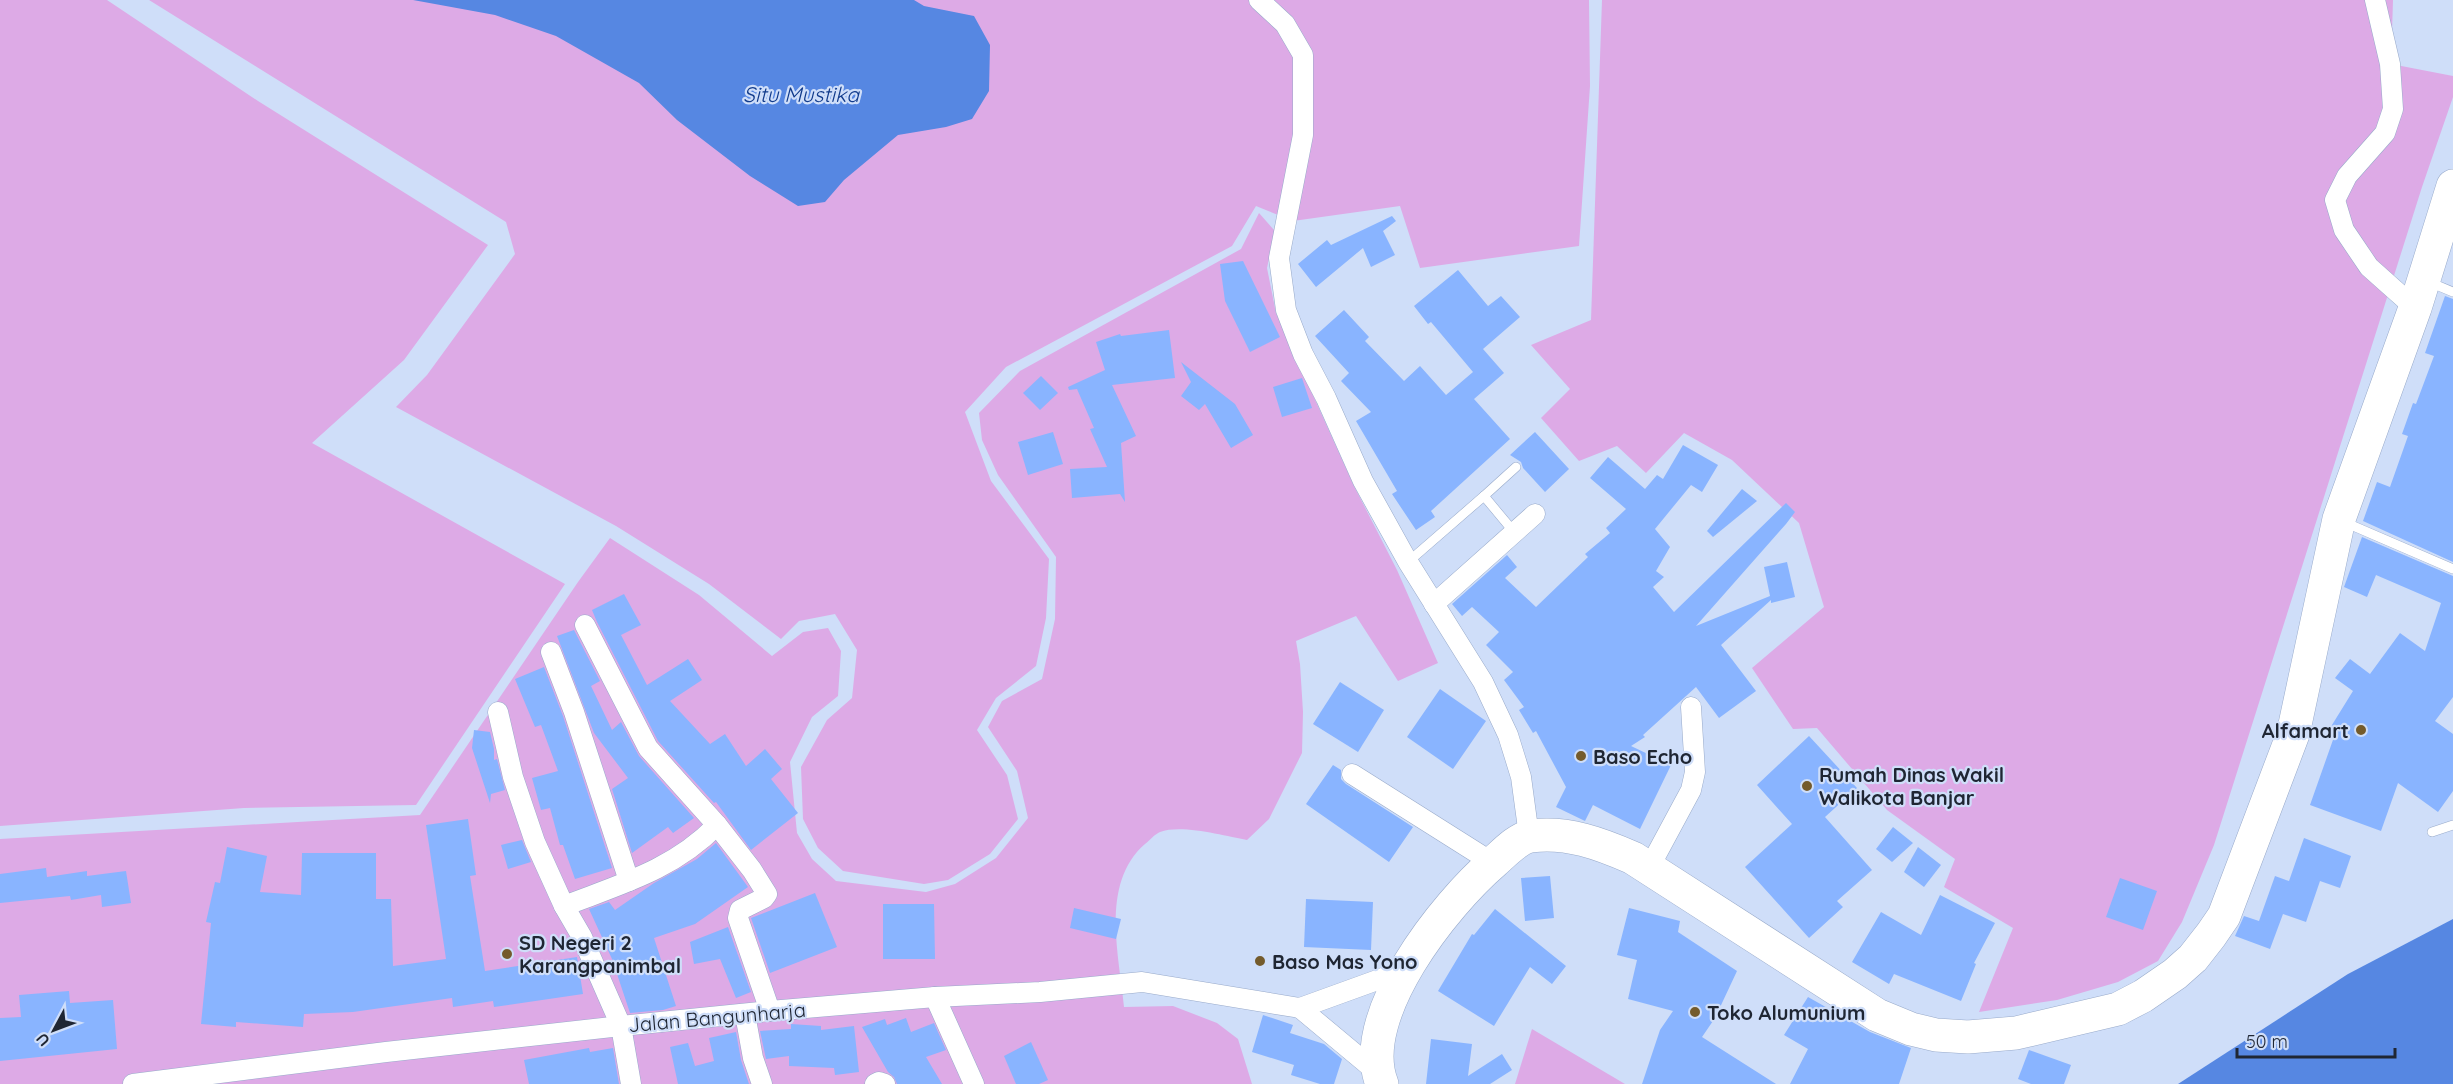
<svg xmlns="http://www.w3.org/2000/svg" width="2453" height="1084" font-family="Quicksand,sans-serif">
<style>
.green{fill:#ddaae6}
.water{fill:#5687e2}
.building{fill:#89b4ff}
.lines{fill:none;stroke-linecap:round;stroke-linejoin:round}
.lane-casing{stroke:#98aaca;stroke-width:10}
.street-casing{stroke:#98aaca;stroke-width:21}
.highway-casing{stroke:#98aaca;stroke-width:34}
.lane{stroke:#fff;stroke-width:9}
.street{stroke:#fff;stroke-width:20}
.highway{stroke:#fff;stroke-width:33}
.poi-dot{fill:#745b2c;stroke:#cfdef9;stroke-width:2}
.labels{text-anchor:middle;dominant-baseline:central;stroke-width:4.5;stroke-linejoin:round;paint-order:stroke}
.poi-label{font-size:20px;font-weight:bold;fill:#1f2633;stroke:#cfdef9;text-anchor:start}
.street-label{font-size:20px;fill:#1f2633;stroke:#cfdef9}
.water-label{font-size:21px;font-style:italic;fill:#103a8b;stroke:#cfdef9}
</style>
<rect width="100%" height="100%" fill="#cfdef9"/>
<g class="green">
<polygon points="0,0 107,0 258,101 488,245 404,360 312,443 565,584 416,805 244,808 0,826"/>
<polygon points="149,0 1589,0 1590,86 1579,246 1420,268 1400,206 1293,221 1256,206 1232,246 1006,367 965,412 991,481 1049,559 1046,618 1036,666 996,698 977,730 1007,775 1018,819 990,854 948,880 924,884 843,871 818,848 803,819 801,767 827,720 852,698 857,650 835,614 799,621 781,639 709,584 616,526 396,407 427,375 515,254 506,222"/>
<polygon points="1602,0 2393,0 2391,64 2453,76 2453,97 2422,187 2214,845 2182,922 2158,961 2118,982 2057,1000 1979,1012 2013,928 1944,887 1955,859 1887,810 1817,728 1793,729 1752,668 1824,607 1799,523 1732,460 1684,433 1646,473 1617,446 1579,461 1541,418 1570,389 1531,345 1591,320"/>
<path d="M1259 213 1275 231 1267 268 1276 313 1354 486 1397 570 1438 663 1398 681 1356 616 1296 641 1300 664 1303 712 1302 753 1269 819 1247 840C1224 836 1182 824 1160 832 1155 834 1150 840 1145 844 1100 883 1119 955 1124 1007L1173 1006 1217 1023 1238 1039 1252 1084H0V839L420 815 578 582 610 538 699 595 772 656 803 632 828 628 841 651 838 696 812 717 790 762 797 833 812 859 836 881 926 892 955 884 996 858 1028 818 1017 771 988 727 1002 701 1042 679 1055 619 1056 557 998 475 982 440 979 413 1020 371 1241 249Z"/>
<polygon points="1532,1029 1625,1084 1515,1084"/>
</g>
<g class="water">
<polygon points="413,0 914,0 924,6 974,16 990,45 989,91 972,119 946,127 898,135 844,180 825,202 798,206 750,176 677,120 639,83 556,36 495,15"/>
<polygon points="2453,919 2453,1084 2178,1084 2348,974"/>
</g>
<g class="building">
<polygon points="1392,216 1396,221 1383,231 1395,255 1371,267 1363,248 1316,287 1298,264 1327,240 1331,245"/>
<polygon points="1243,261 1280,337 1250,352 1225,301 1220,264"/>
<polygon points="1458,270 1488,306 1501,296 1520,317 1483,349 1504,373 1474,399 1510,439 1431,511 1435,517 1416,530 1392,494 1397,491 1356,421 1371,412 1341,381 1349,373 1315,336 1344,310 1369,337 1365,341 1404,381 1420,366 1446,395 1473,372 1431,322 1428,324 1414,306"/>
<polygon points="2445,296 2453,299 2453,562 2363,521 2377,482 2390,487 2408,436 2402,434 2413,403 2416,404 2434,356 2425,353"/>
<polygon points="1169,330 1175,378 1112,385 1136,436 1121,443 1125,502 1120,494 1072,498 1070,469 1107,467 1090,429 1094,428 1077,389 1069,390 1068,387 1105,370 1096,342 1120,334 1121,336"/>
<polygon points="1181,362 1235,404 1253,435 1231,448 1205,404 1199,410 1181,396 1191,382"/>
<polygon points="1041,376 1058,393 1040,410 1023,393"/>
<polygon points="1302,378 1312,408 1282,417 1273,387"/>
<polygon points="1053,432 1063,464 1028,475 1018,442"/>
<polygon points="1535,432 1569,469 1545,492 1523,468 1521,462 1510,455"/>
<polygon points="1683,445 1718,465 1702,492 1691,485 1655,529 1670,547 1656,571 1664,577 1653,587 1674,612 1786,503 1795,512 1786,524 1696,626 1770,596 1764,567 1787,562 1795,597 1771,603 1771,600 1721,645 1756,691 1719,718 1696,687 1643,735 1645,737 1631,746 1671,765 1640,829 1593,805 1585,821 1556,807 1566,787 1536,731 1533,733 1519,710 1524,707 1504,680 1513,672 1486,645 1499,632 1472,607 1462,616 1452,604 1507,555 1517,567 1505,578 1536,607 1588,557 1585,554 1610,533 1606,528 1626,509 1590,478 1608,457 1645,489 1657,475 1663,479"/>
<polygon points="1742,489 1757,501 1713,537 1707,531"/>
<polygon points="2362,537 2453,576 2453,697 2435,721 2453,734 2453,791 2438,812 2398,783 2381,831 2310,805 2334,737 2327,733 2353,691 2335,678 2350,659 2370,674 2400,633 2425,651 2441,603 2376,575 2367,597 2344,587"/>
<polygon points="624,594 641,625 621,635 647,685 688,659 702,680 670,701 710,744 725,734 746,766 765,749 782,769 771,779 798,813 751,850 716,802 714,803 658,741 597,622 592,610"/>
<polygon points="574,630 600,681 591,686 612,730 621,722 639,756 694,818 673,833 668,827 632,853 612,789 628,778 594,733 557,636"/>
<polygon points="544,667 563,716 612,868 575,879 563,845 560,845 550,808 541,810 532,778 558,771 541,725 535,727 515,679"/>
<polygon points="1340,682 1384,710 1358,752 1313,724"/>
<polygon points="1440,689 1486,721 1453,769 1407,737"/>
<polygon points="474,730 490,732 494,749 494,760 497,759 505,790 491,794 490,803 472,748"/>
<polygon points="1809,736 1857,788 1825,817 1872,870 1837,901 1843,907 1809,938 1745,867 1792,824 1757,785"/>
<polygon points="1333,765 1341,770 1341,779 1346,784 1413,827 1389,862 1306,804"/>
<polygon points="468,819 476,875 470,876 485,971 577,957 583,994 494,1007 493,1001 453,1007 452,998 353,1012 304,1014 303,1027 236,1022 236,1027 201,1024 211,923 206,922 215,882 220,883 227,847 267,856 260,892 301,895 302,853 376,853 376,899 391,899 393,966 446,959 426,825"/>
<polygon points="1893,827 1913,843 1892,862 1876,849"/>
<polygon points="2304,838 2351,856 2340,888 2320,881 2306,922 2283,914 2270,949 2235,936 2244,916 2259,921 2275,876 2289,881"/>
<polygon points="522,840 531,862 508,869 501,845"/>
<polygon points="716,843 748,887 695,924 654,938 676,1006 663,1010 630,1013 612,959 589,909 609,902 615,910 654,883 697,859"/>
<polygon points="1918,847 1941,865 1924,887 1904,872"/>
<polygon points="46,868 47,877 87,871 87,876 126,871 131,903 102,907 101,895 71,900 70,896 0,903 0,874"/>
<polygon points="1550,876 1554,918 1525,921 1521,878"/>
<polygon points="2120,878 2157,891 2143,930 2106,917"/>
<polygon points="815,893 837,947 770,973 751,918"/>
<polygon points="1940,895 1995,923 1974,963 1976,964 1961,1001 1894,974 1889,984 1852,962 1881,912 1921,935"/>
<polygon points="1306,899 1373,902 1371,950 1304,947"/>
<polygon points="883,904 934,904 935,959 883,959"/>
<polygon points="1074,908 1121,919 1116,939 1070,928"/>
<polygon points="1629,908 1680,921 1678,932 1737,971 1715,1018 1702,1037 1776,1084 1642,1084 1660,1030 1673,1011 1628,999 1637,960 1617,955"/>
<polygon points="1495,909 1566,966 1552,984 1530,967 1494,1026 1438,991 1472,934 1474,935"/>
<polygon points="728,927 751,992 736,998 720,959 694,964 690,942"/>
<polygon points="69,991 70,1003 113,1000 117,1049 0,1061 0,1018 21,1017 19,995"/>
<polygon points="1808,997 1870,1032 1911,1048 1899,1084 1790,1084 1808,1049 1784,1035"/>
<polygon points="1263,1015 1293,1025 1290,1033 1324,1044 1342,1059 1334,1084 1320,1084 1291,1075 1294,1065 1252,1052"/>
<polygon points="906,1018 911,1032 934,1023 946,1050 926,1057 942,1084 897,1084 894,1077 888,1072 862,1027 885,1019 887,1025"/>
<polygon points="791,1024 821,1026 821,1030 854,1026 859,1072 835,1075 834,1068 789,1066 789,1056 766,1059 760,1031 791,1029"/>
<polygon points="736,1032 741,1060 749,1084 678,1084 670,1047 688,1043 695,1066 714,1061 709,1038"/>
<polygon points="1431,1039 1472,1044 1468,1076 1502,1054 1512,1070 1490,1084 1426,1084"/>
<polygon points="1031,1042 1048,1080 1039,1084 1016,1084 1004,1056"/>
<polygon points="589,1048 590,1052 613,1048 619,1084 529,1084 524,1060"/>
<polygon points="2029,1050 2071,1065 2064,1084 2031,1084 2018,1079"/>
</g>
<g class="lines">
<defs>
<g id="lane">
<polyline points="2429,282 2453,292"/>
<polyline points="1484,496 1516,467"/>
<polyline points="2344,522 2453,569"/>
<polyline points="1408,562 1484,496 1514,532"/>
<polyline points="2432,832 2453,825"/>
</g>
<g id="street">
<polyline points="1259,0 1285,24 1303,55 1303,135 1279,258 1286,310 1303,354 1326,398 1363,481 1408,562 1483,682 1508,735 1521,777 1529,836"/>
<polyline points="2375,0 2390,64 2393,109 2385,133 2347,176 2335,200 2344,230 2369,267 2415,308"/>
<polyline points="1434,604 1535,514"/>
<polyline points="585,625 648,748 717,825 752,870 767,894 764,898 740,910 738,918 770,1011"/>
<polyline points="551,652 574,712 629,881"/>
<polyline points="498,712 513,777 535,842 564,906 582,937 621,1026 631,1084"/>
<polyline points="1352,774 1493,863"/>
<polyline points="1649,868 1691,790 1695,772 1691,707"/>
<path d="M564 906C621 884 673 870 717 825"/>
<polyline points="935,997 974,1084"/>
<polyline points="1300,1008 1378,1073"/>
<polyline points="745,1014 753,1058 762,1084"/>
<polyline points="133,1084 386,1052 621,1026 770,1011 935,997 1040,992 1142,982 1300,1008 1405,970"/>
<polyline points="875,1084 879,1082 885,1084"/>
</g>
<path id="highway" d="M1382 1084C1355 1016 1445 904 1494 862 1504 853 1518 838 1531 836 1567 831 1601 844 1633 858L1877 1015 1911 1029 1936 1035 1968 1037 2016 1033 2118 1009 2143 996 2175 974 2193 958 2211 935 2224 916 2293 734 2339 519 2415 308 2453 186"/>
</defs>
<use href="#lane" class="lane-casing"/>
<use href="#street" class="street-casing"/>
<use href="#highway" class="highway-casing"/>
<use href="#lane" class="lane"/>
<use href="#street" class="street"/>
<use href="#highway" class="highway"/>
</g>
<g class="poi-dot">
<circle cx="2361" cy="730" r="6"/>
<circle cx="1581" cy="756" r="6"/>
<circle cx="1807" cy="786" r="6"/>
<circle cx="507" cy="954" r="6"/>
<circle cx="1260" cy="961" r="6"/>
<circle cx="1695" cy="1012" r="6"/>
</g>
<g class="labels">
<g class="poi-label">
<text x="2349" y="730" text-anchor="end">Alfamart</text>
<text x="1593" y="756">Baso Echo</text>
<text x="1819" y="774">Rumah Dinas Wakil<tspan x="1819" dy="23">Walikota Banjar</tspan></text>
<text x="519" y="942">SD Negeri 2<tspan x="519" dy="23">Karangpanimbal</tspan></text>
<text x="1272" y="961">Baso Mas Yono</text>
<text x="1707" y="1012">Toko Alumunium</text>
</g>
<g class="street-label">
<text transform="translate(717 1017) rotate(-5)">Jalan Bangunharja</text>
</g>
<g class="water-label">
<text x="801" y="94">Situ Mustika</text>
</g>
</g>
<g transform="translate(54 1030) rotate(229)" stroke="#cfdef9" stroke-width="4.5" paint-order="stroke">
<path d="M0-4.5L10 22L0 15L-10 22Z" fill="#1f2633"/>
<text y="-9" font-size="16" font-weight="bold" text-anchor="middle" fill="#1f2633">U</text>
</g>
<path d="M2237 1048v9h158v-9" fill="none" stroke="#1f2633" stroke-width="3"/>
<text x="2246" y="1048" font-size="18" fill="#1f2633" stroke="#cfdef9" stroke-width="4.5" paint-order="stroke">50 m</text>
</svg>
